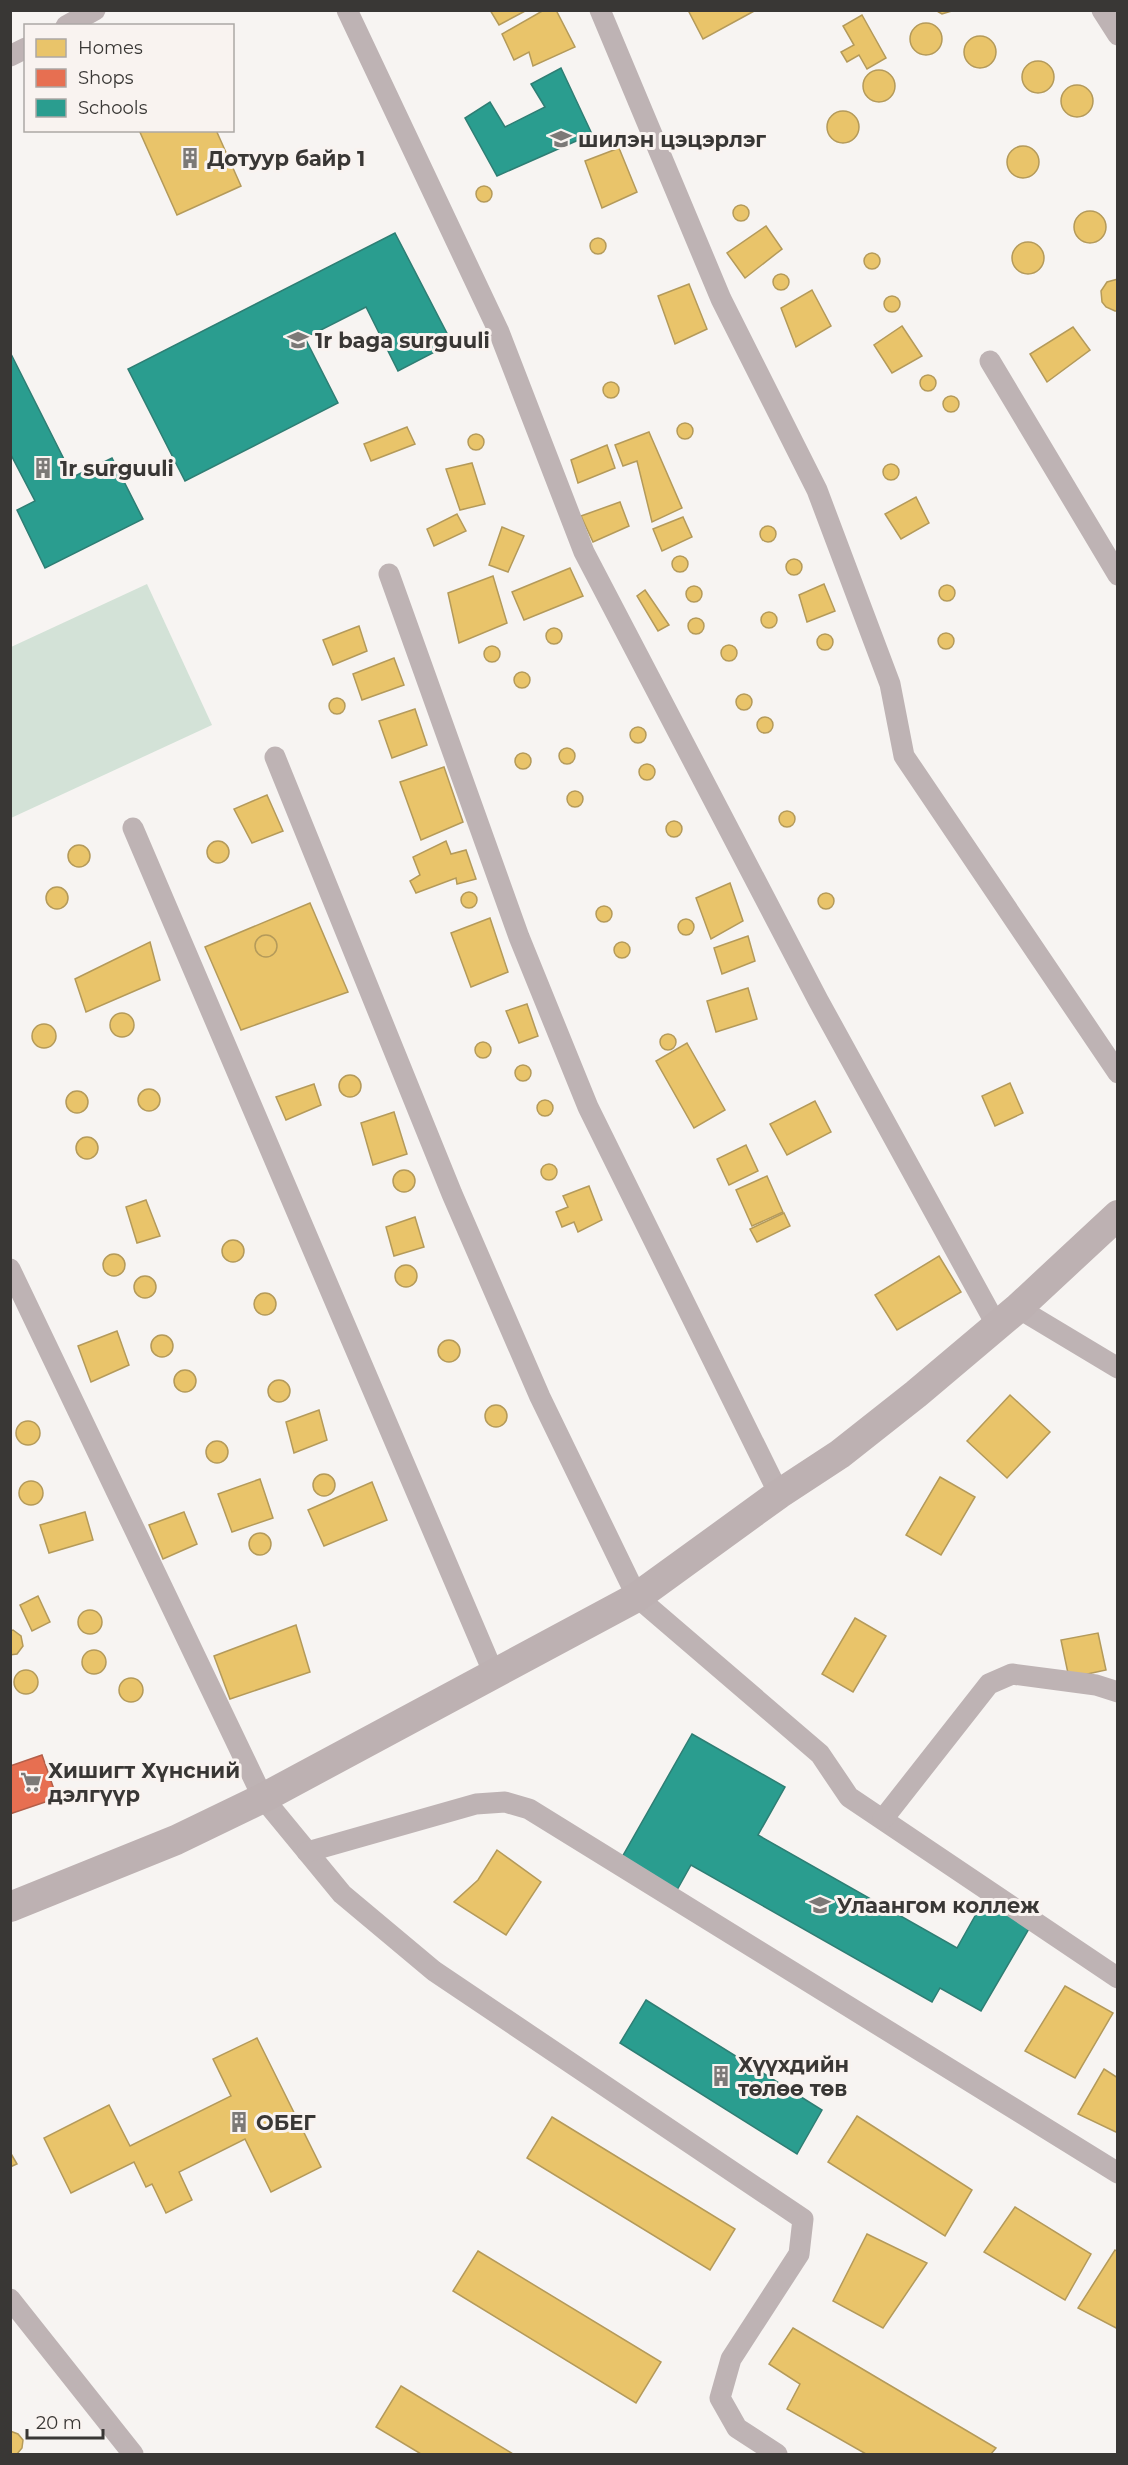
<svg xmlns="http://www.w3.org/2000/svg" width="1128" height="2465" font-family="Montserrat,sans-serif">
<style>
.green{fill:#d3e2d7}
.homes{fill:#e9c46a;stroke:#b49a5a;stroke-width:1.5}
.shops{fill:#e76f51;stroke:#b35e49;stroke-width:1.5}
.schools{fill:#2a9d8f;stroke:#2e7e74;stroke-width:1.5}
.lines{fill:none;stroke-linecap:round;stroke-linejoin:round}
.street{stroke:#beb3b4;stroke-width:21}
.secondary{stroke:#bdb1b2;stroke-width:30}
.labels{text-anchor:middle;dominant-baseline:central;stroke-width:6;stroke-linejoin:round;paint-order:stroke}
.poi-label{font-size:21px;font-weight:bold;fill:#393735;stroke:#f9f3f0;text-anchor:start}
</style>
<rect width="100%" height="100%" fill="#f7f4f2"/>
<polygon class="green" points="147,584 212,725 11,818 11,647"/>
<g class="homes">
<polygon points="490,10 527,10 499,25"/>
<polygon points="544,10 556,10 575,47 533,66 529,52 514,60 502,34"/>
<polygon points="688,10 756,10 703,39"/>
<polygon points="935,10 955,10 942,14"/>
<polygon points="862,15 886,58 867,69 859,55 847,62 841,52 854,45 843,26"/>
<circle cx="926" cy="39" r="16"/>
<circle cx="980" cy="52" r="16"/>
<circle cx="1038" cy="77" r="16"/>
<circle cx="879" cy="86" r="16"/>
<circle cx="1077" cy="101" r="16"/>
<circle cx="843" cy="127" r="16"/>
<polygon points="139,130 216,130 241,186 177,215"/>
<circle cx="1023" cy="162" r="16"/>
<polygon points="619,148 637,192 602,208 585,161"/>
<circle cx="484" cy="194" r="8"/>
<circle cx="741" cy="213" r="8"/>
<circle cx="1090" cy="227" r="16"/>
<polygon points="766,226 782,249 745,278 727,253"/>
<circle cx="598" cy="246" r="8"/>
<circle cx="1028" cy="258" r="16"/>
<circle cx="872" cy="261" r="8"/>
<circle cx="781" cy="282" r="8"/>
<polygon points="1118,279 1118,311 1115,311 1106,307 1102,302 1101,291 1107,282"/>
<polygon points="689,284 707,329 675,344 658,296"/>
<polygon points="812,290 831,326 796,347 781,308"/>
<circle cx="892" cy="304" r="8"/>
<polygon points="902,326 922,356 892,373 874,345"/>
<polygon points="1073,327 1090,350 1047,382 1030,354"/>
<circle cx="928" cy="383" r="8"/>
<circle cx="611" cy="390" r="8"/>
<circle cx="951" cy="404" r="8"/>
<circle cx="685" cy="431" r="8"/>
<polygon points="407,427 415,444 371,461 364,444"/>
<polygon points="649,432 682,508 652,522 637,461 623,466 615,445"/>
<circle cx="476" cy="442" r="8"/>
<polygon points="607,445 615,468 578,483 571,460"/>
<polygon points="472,463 485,504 460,510 446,469"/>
<circle cx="891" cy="472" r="8"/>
<polygon points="916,497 929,523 901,539 885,514"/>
<polygon points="620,502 629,526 593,542 581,516"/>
<polygon points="457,514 466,531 434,546 427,529"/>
<polygon points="683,517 692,537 662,551 653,529"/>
<circle cx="768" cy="534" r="8"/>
<polygon points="502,527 524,536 508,572 489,565"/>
<circle cx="680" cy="564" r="8"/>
<circle cx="794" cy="567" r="8"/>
<polygon points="570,568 583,596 524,620 512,592"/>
<polygon points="493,576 507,623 459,643 448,593"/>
<polygon points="824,584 835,611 807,622 799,595"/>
<circle cx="947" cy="593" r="8"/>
<circle cx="694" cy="594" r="8"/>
<polygon points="645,590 669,625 658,631 637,596"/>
<circle cx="769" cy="620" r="8"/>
<circle cx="696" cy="626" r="8"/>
<polygon points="359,626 367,651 333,665 323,640"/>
<circle cx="554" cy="636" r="8"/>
<circle cx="946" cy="641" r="8"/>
<circle cx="825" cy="642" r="8"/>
<circle cx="729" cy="653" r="8"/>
<circle cx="492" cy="654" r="8"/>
<polygon points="394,658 404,685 362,700 353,674"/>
<circle cx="522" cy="680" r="8"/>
<circle cx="744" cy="702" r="8"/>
<circle cx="337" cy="706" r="8"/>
<polygon points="415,709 427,745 392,758 379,721"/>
<circle cx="765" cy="725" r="8"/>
<circle cx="638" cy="735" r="8"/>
<circle cx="567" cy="756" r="8"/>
<circle cx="523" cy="761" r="8"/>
<circle cx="647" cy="772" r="8"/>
<polygon points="444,767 463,822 421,840 400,782"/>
<circle cx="575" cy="799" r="8"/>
<polygon points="267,795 283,831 252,843 234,809"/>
<circle cx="787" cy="819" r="8"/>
<circle cx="674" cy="829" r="8"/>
<circle cx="218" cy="852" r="11"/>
<polygon points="446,841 451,854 466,850 476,879 457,884 456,878 416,893 410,881 420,875 413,857"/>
<circle cx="79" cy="856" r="11"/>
<polygon points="730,883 743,921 711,939 696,898"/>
<circle cx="57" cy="898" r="11"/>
<circle cx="469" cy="900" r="8"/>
<circle cx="826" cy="901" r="8"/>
<polygon points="310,903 348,992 241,1030 205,947"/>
<circle cx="604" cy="914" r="8"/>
<polygon points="490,918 508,972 471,987 451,933"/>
<circle cx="686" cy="927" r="8"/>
<circle cx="266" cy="946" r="11"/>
<polygon points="748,936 755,961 722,974 714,948"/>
<circle cx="622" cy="950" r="8"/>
<polygon points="150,942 160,980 86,1012 75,979"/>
<polygon points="748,988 757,1019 716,1032 707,1001"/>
<polygon points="527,1004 538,1036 519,1043 506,1011"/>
<circle cx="122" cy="1025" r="12"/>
<circle cx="44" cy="1036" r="12"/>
<circle cx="668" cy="1042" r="8"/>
<circle cx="483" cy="1050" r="8"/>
<polygon points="687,1043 725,1110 694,1128 656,1061"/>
<circle cx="523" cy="1073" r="8"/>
<circle cx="350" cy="1086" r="11"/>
<polygon points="1010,1083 1023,1113 995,1126 982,1096"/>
<polygon points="314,1084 321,1105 286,1120 276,1097"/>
<circle cx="149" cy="1100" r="11"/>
<circle cx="77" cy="1102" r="11"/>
<circle cx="545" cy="1108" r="8"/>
<polygon points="815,1101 831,1132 787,1155 770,1124"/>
<polygon points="394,1112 407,1154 373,1165 361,1123"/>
<circle cx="87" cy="1148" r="11"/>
<polygon points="746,1145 758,1171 729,1185 717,1159"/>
<circle cx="549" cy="1172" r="8"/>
<circle cx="404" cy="1181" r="11"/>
<polygon points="767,1176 783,1212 752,1226 736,1190"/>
<polygon points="589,1186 602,1220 578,1232 574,1222 562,1227 556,1212 568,1207 563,1196"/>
<polygon points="146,1200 160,1236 137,1243 126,1207"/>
<polygon points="784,1213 790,1226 757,1242 750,1229"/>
<polygon points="415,1217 424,1247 394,1256 386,1227"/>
<circle cx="233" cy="1251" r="11"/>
<circle cx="114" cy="1265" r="11"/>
<polygon points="939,1256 961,1292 897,1330 875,1295"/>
<circle cx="406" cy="1276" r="11"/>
<circle cx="145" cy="1287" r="11"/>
<circle cx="265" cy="1304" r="11"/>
<polygon points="117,1331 129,1365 91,1382 78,1346"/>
<circle cx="162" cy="1346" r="11"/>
<circle cx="449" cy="1351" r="11"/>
<circle cx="185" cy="1381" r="11"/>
<circle cx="279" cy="1391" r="11"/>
<polygon points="1010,1395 1050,1432 1007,1478 967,1441"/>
<circle cx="496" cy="1416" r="11"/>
<polygon points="319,1410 327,1440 294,1453 286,1422"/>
<circle cx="28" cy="1433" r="12"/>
<circle cx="217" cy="1452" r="11"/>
<circle cx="324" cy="1485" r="11"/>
<polygon points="940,1477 975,1497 941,1555 906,1535"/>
<polygon points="260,1479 273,1518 232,1532 218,1494"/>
<circle cx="31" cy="1493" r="12"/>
<polygon points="372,1482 387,1520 324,1546 308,1510"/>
<polygon points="85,1512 93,1540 49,1553 40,1525"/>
<polygon points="184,1512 197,1544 163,1559 149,1525"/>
<circle cx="260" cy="1544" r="11"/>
<polygon points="38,1596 50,1622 32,1631 20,1605"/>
<circle cx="90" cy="1622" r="12"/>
<polygon points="855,1618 886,1636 853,1692 822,1674"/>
<polygon points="296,1625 310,1672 230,1699 214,1656"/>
<polygon points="13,1630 21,1636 23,1646 17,1654 10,1655 10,1631"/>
<polygon points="1098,1633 1106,1670 1069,1678 1061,1640"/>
<circle cx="94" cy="1662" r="12"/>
<circle cx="26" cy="1682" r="12"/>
<circle cx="131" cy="1690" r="12"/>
<polygon points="497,1850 541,1882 506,1935 454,1902 478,1880"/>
<polygon points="1065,1986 1113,2013 1075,2078 1025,2051"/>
<polygon points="257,2038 321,2167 271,2192 245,2139 179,2172 192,2200 166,2213 152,2184 146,2187 134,2162 71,2193 44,2138 109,2105 130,2146 231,2096 213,2059"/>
<polygon points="1104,2069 1118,2078 1118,2133 1078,2114"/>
<polygon points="857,2116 972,2190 945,2236 828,2162"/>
<polygon points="552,2117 735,2229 710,2270 527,2158"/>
<polygon points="10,2152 17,2164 10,2167"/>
<polygon points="1015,2207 1091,2254 1065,2300 984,2252"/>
<polygon points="867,2234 927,2263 883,2328 833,2301"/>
<polygon points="1115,2250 1118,2252 1118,2329 1078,2308"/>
<polygon points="478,2251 661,2362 636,2403 453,2291"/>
<polygon points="793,2328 996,2448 991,2454 866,2454 787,2409 800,2384 769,2364"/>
<polygon points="401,2386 513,2454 421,2454 376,2427"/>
<polygon points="10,2431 18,2434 23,2440 22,2448 17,2454 10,2454"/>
</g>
<polygon class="shops" points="42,1755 57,1798 10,1814 10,1766"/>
<g class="schools">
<polygon points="561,68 592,134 497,176 465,118 490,102 505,127 545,107 531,84"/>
<polygon points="395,233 452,343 398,371 366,307 305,338 338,403 185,481 128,369"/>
<polygon points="10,352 73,477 112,458 143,519 45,568 17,510 35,501 10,453"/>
<polygon points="692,1734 785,1787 758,1835 957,1948 984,1900 1030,1927 981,2011 940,1988 932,2002 691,1865 677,1890 621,1859"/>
<polygon points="646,2000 822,2110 797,2154 620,2043"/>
</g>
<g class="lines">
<g class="street">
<polyline points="347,10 499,332 584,552 818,1000 997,1326"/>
<polyline points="600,10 721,299 817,490 890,684 904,756 1118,1073"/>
<polyline points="1102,10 1118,35"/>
<polyline points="66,26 95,10"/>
<polyline points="10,56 26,48"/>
<polyline points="990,361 1118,575"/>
<polyline points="389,574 519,937 588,1107 779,1494"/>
<polyline points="275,757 452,1194 540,1397 637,1597 820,1754 849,1797 1118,1978"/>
<polyline points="133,828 494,1674"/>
<polyline points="10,1269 263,1798 342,1894 434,1971 803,2219 799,2254 731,2359 720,2398 737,2428 777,2454"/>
<polyline points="1018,1308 1118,1368"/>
<polyline points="883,1819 989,1684 1012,1674 1096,1685 1118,1692"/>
<polyline points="307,1852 476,1804 505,1802 529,1809 1118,2173"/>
<polyline points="10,2299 133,2454"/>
</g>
<polyline class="secondary" points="10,1907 176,1840 263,1798 637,1597 779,1494 840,1454 916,1394 1018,1308 1118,1215"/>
</g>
<defs>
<symbol id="school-bare" viewBox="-9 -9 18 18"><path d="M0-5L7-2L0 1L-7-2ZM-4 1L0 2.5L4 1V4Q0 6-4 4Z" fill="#7c7977" stroke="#f9f3f0" stroke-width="2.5" paint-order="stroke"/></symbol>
<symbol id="building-bare" viewBox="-9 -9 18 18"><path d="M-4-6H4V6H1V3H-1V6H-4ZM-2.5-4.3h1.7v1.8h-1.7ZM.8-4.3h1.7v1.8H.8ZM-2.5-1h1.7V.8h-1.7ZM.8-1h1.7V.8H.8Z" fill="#7c7977" stroke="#f9f3f0" stroke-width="2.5" paint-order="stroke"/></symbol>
<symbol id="supermarket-bare" viewBox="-9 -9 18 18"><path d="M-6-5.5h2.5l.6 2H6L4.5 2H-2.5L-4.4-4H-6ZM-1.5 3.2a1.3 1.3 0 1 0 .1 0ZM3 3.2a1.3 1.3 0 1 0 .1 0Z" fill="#7c7977" stroke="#f9f3f0" stroke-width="2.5" paint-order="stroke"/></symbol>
</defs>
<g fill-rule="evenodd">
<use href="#school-bare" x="546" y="124" width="30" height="30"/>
<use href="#building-bare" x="175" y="143" width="30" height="30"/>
<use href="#school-bare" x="283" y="325" width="30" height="30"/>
<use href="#building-bare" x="28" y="453" width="30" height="30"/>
<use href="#supermarket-bare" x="16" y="1767" width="30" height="30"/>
<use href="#school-bare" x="805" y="1890" width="30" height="30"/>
<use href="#building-bare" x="706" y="2061" width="30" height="30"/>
<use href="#building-bare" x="224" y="2107" width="30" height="30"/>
</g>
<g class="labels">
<g class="poi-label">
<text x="578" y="139">шилэн цэцэрлэг</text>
<text x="207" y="158">Дотуур байр 1</text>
<text x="315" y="340">1r baga surguuli</text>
<text x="60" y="468">1r surguuli</text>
<text x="48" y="1770">Хишигт Хүнсний<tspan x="48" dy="24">дэлгүүр</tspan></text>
<text x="837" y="1905">Улаангом коллеж</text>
<text x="738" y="2064">Хүүхдийн<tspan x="738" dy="24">төлөө төв</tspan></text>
<text x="256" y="2122">ОБЕГ</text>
</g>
</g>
<rect width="1128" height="2465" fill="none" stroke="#393735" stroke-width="24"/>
<rect x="24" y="24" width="210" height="108" fill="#f9f3f0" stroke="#aca8a5" stroke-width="1.5"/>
<rect x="36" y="39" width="30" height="18" fill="#e9c46a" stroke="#aca8a5" stroke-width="1.5"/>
<text x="78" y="54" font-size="18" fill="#393735">Homes</text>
<rect x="36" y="69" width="30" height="18" fill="#e76f51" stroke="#aca8a5" stroke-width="1.5"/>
<text x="78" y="84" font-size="18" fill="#393735">Shops</text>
<rect x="36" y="99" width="30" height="18" fill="#2a9d8f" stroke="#aca8a5" stroke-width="1.5"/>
<text x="78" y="114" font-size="18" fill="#393735">Schools</text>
<path d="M27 2429v9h76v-9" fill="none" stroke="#393735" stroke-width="3"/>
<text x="36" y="2429" font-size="18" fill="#393735" stroke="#f9f3f0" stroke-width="4.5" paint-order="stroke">20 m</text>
</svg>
